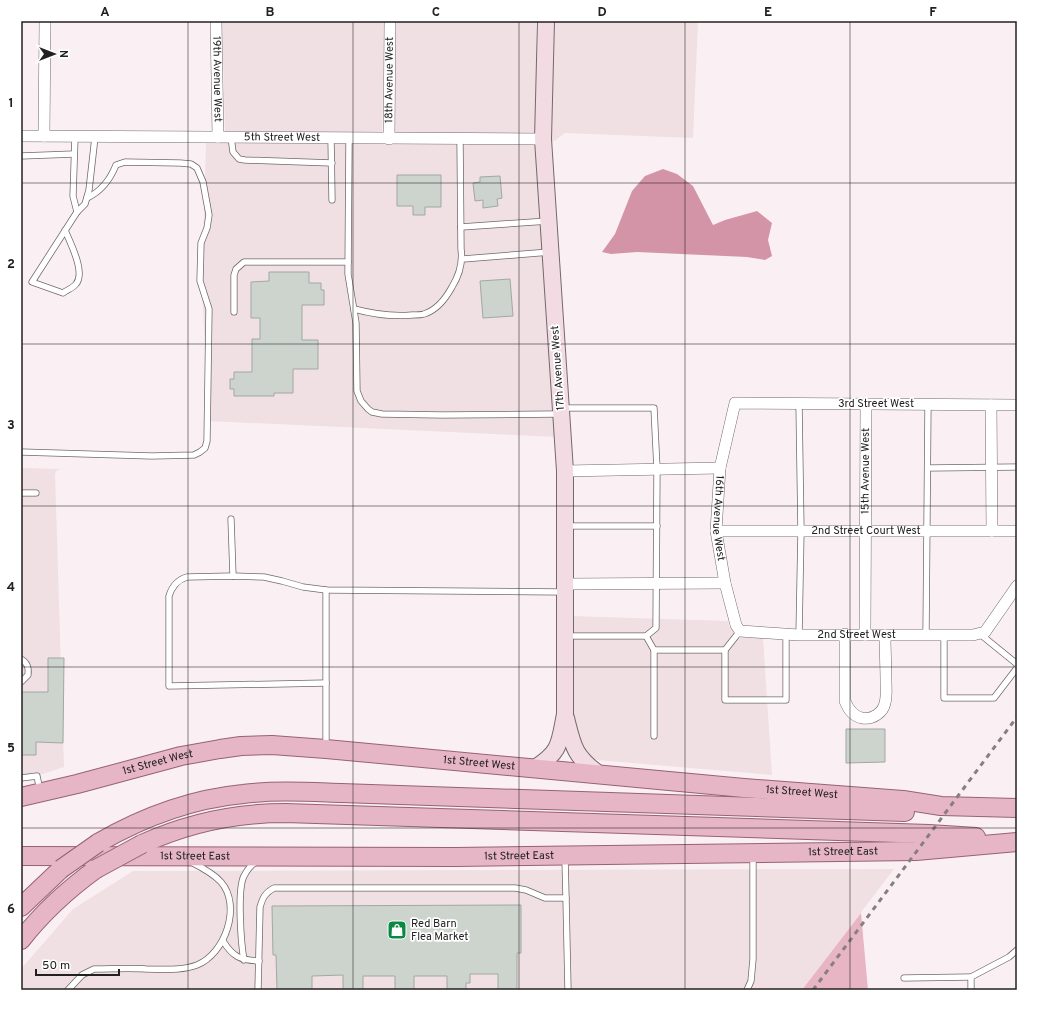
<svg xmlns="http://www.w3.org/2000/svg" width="1038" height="1011" font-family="Overpass,sans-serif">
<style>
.built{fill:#f0dfe3}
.green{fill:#e7b5c3}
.water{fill:#d394a7}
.building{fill:#cdd4ce;stroke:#a1a8a3}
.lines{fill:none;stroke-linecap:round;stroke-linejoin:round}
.lane-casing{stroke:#71696b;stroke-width:7}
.street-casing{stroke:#71696b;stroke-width:12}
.secondary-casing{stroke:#71696b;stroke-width:18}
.primary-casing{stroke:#976273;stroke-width:20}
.lane{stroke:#fff;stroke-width:5.5}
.street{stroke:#fff;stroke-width:11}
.secondary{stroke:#f2dbe2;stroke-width:16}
.primary{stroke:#e6b6c6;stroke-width:18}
.rail{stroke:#857f80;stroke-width:3;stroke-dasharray:5 5;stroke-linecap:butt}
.primary-bridge-casing{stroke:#976273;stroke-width:20;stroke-linecap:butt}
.primary-bridge{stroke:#e6b6c6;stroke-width:18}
.grid{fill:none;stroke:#232020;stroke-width:1;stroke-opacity:0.55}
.labels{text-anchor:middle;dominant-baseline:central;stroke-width:3.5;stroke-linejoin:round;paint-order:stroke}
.street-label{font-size:11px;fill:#232020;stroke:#fff}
.poi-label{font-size:11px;fill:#232020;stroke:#fff;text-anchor:start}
.neatline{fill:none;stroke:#232020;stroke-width:1.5}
.grid-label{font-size:13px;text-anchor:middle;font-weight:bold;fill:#232020}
</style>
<rect width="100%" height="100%" fill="#faf0f3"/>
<g class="built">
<polygon points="222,21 384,21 382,133 225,131"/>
<polygon points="396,21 536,21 537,133 395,133"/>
<polygon points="553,21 698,21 693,138 565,133 550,144"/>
<polygon points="206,143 537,145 557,437 208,421 202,284"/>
<polygon points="21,468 63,469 57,470 55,474 64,767 21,781"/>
<polygon points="572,616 728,621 729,626 734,632 734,636 737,636 738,639 742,637 763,638 772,775 585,759 572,714"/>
<polygon points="894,869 802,990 21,990 21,969 73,909 133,871"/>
</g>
<polygon class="green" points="861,913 868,990 802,990"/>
<polygon class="water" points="663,169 677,174 693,186 713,225 725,220 757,211 772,223 768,240 772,256 765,260 747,257 637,252 611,254 602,252 615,234 632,191 645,176"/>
<g class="building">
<polygon points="397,175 441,175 441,207 425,207 425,215 413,215 413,206 397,206"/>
<polygon points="500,176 502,198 497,199 498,206 483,208 483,200 475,201 473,183 480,182 480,177"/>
<polygon points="269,272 309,272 309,283 321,283 321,290 324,290 324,305 302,305 302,340 318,340 318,369 293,369 293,393 274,393 274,396 234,396 234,389 230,389 230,379 234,379 234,372 252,372 252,339 260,339 260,318 251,318 251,282 269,281"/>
<polygon points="510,279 513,316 483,318 480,281"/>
<polygon points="48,658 64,658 63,743 36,742 36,755 21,755 21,692 48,692"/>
<polygon points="846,729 885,729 885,762 846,763"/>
<polygon points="521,905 521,953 517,953 517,990 498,990 498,974 470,974 470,983 466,983 466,990 447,990 447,976 414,976 414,990 395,990 395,976 363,976 363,990 343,990 343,975 312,976 312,990 277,990 276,955 273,955 272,906"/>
</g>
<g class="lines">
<defs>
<g id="lane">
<polyline points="75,137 73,196 77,212"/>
<polyline points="231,137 233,152 239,159 245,160 332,163"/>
<polyline points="331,138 332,200"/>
<polyline points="349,138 348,274 356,323 357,391 361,401 368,409 372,412 382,414 442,415 559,414"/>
<polyline points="21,156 74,154"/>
<polyline points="461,227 548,221"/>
<path d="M65 230C70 243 86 272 76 284 73 288 67 290 63 293L32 282 77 212 85 204 89 190 95 137"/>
<polyline points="463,259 550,252"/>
<path d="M354 309C373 314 392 317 412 315 416 315 421 315 424 314 437 310 446 298 452 287 460 274 463 263 461 249L460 139"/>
<polyline points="234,312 234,275 236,269 244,262 348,262"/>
<polyline points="799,404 801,531 799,635"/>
<polyline points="562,408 654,408 657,469 656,628 646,636 566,636"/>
<path d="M21 452 152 456 194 455 200 452 205 448 207 441 209 309 200 281 201 243 207 228 209 215 203 182 197 168 191 164 180 163 125 162 116 165C110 180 102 191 87 198"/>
<polyline points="928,468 1017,467"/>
<polyline points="21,493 36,493"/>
<polyline points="231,519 233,576"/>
<polyline points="567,526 657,526"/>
<polyline points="980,634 1017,664"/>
<polyline points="926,635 928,404"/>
<polyline points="944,635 944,698 994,698 1017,668"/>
<polyline points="646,636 654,650"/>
<polyline points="725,650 725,700 786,700 786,634"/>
<path d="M21 659C28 663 29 668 28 675L21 682"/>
<path d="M326 683 169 686V596C172 586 177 580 187 577L233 576 264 577 282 581 303 587 326 590 564 592"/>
<polyline points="654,736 654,650 725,650 740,631"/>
<polyline points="326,746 326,590"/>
<polyline points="21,778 37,776 40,791"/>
<polyline points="566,898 568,990"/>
<path d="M223 941C233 957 240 960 259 961"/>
<path d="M244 960C241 944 237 889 244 876 247 870 251 865 256 862"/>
<polyline points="904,978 971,977"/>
<path d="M68 990 82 975 94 969C111 969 129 968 146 969 163 969 181 971 197 965 225 954 242 906 221 882 213 873 201 867 191 862"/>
<path d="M258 990 260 907C263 897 265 893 274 888H515L526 890 545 898H566L565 858"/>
<polyline points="747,990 751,981 753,959 753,855"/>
<polyline points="971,990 971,977 1009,957 1017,950"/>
</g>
<g id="street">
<path id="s1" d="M216 21 218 137"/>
<path id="s2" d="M21 136 543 139"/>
<polyline points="44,136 45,21"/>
<path id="s3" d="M389 139 390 21"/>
<polyline points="991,405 992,531"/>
<path id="s4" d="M1017 405 735 403 720 468 716 531 725 583 736 625 740 631 799 635H973L985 632 1017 586"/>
<polyline points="565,471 720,468"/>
<path id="s5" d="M716 531H1017"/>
<polyline points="566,584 725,583"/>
<path d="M845 634V701C848 709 853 716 862 718 872 720 883 713 885 703 887 696 886 688 886 681 886 666 885 650 885 635"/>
<path id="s6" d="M865 635 866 404"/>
</g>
<g id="secondary">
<path d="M566 718C573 746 574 756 599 774"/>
<path d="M535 768C561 751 559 744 565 714V471L543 139 546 21"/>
</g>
<g id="primary">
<path id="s7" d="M21 797 77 784 181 756 220 749 241 746 272 745 326 749 744 788 903 800 941 806 1017 808"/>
<path d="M98 843C143 817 191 799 243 794 276 790 309 792 341 793L905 812"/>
<path d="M142 844C188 823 235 813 285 813L929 834 976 837"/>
<path id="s8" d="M21 856 455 857 916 851 1017 842"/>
<polyline points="21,907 61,869"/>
<path d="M21 940C43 912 67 890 96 869"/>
</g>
</defs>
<use href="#lane" class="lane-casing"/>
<use href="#street" class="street-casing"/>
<use href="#secondary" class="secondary-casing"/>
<use href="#primary" class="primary-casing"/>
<use href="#lane" class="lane"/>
<use href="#street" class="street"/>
<use href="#secondary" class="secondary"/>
<use href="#primary" class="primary"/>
<polyline class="rail" points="813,990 1017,717"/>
<defs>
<g id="primary-bridge">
<polyline points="61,869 98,843"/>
<polyline points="96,869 142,844"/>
</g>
</defs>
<use href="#primary-bridge" class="primary-bridge-casing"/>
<use href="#primary-bridge" class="primary-bridge"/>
</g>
<path class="grid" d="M188 21V990M353 21V990M519 21V990M685 21V990M850 21V990M21 183H1017M21 344H1017M21 506H1017M21 667H1017M21 828H1017"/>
<defs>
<symbol id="shop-square" viewBox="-11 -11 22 22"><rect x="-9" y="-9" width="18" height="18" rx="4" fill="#098944" stroke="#fff"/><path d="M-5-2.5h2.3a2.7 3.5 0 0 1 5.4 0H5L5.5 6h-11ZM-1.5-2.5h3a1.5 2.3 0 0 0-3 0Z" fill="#fff"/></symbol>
</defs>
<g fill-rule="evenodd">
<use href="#shop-square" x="386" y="919" width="22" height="22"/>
</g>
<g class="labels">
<g class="street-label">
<text stroke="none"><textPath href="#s1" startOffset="58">19th Avenue West</textPath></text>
<text stroke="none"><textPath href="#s3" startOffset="59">18th Avenue West</textPath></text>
<text stroke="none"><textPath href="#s2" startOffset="261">5th Street West</textPath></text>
<text transform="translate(558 368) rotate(-94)">17th Avenue West</text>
<text x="876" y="404">3rd Street West</text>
<text stroke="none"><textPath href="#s6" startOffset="164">15th Avenue West</textPath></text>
<text stroke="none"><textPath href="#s4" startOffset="399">16th Avenue West</textPath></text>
<text stroke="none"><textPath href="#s5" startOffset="150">2nd Street Court West</textPath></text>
<text stroke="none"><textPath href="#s4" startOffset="632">2nd Street West</textPath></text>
<text stroke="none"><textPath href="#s7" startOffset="141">1st Street West</textPath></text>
<text stroke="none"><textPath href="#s7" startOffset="465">1st Street West</textPath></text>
<text stroke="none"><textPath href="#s7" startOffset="789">1st Street West</textPath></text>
<text stroke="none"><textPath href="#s8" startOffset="822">1st Street East</textPath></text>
<text stroke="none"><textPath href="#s8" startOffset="174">1st Street East</textPath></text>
<text stroke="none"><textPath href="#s8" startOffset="498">1st Street East</textPath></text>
</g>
<g class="poi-label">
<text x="411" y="924">Red Barn<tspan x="411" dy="13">Flea Market</tspan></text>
</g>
</g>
<rect width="1038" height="1011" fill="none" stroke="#ffffff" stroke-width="44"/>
<g transform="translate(54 54) rotate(90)" stroke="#ffffff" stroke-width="3" paint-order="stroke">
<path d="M0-3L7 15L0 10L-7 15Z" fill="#232020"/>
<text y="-6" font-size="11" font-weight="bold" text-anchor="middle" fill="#232020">N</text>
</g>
<path d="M36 969v6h83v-6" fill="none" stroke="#232020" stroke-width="2"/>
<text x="42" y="969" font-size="12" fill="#232020" stroke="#ffffff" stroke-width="3" paint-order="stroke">50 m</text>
<rect x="22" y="22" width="994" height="967" class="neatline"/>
<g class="grid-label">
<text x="105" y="16">A</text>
<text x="270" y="16">B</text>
<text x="436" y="16">C</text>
<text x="602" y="16">D</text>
<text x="768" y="16">E</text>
<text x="933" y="16">F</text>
<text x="11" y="107">1</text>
<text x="11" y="268">2</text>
<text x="11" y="429">3</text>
<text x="11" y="591">4</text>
<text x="11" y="752">5</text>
<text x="11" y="913">6</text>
</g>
</svg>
